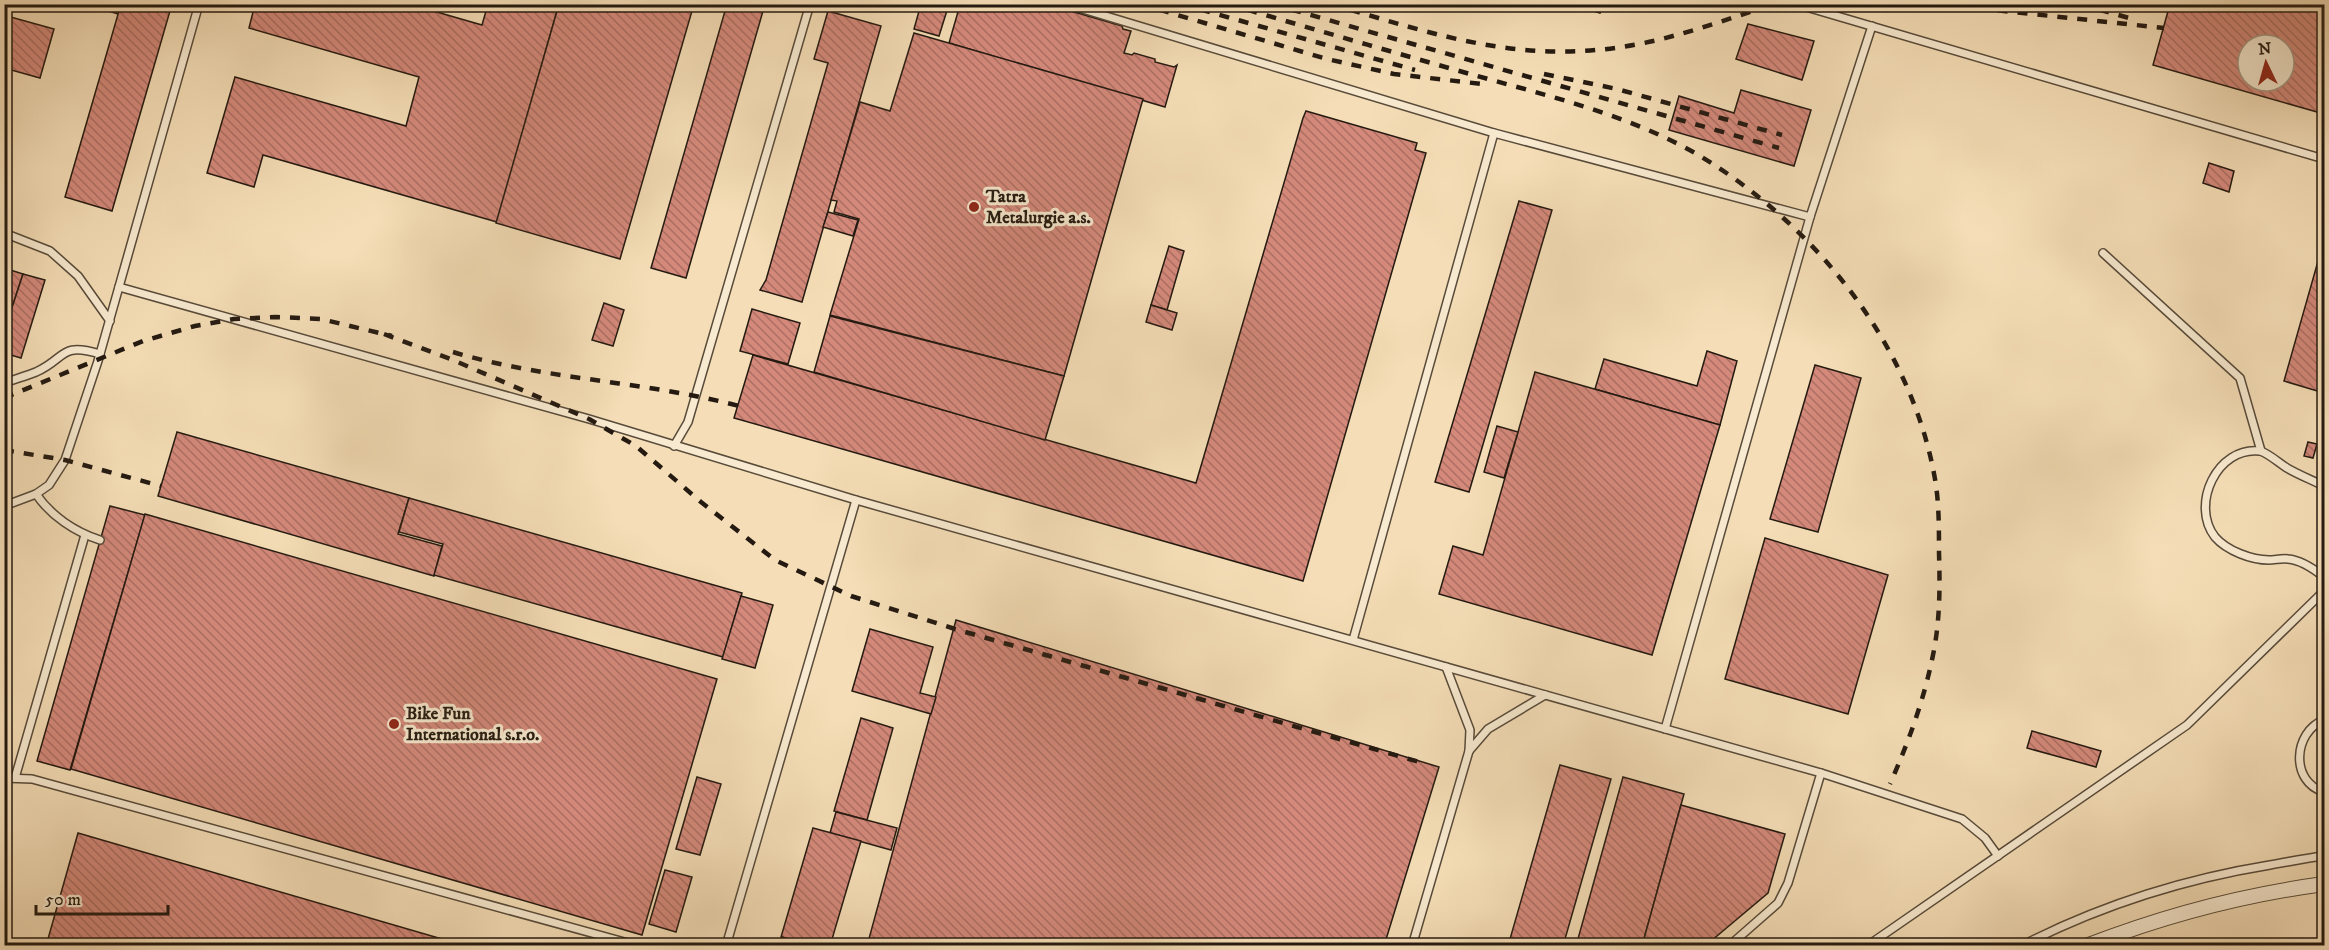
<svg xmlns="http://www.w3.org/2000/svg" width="2329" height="950" font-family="'IM FELL DW Pica',serif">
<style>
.building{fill:url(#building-back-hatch);stroke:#241a11;stroke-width:1.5;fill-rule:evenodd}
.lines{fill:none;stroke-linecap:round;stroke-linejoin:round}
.lane-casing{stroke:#584b3a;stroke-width:10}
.street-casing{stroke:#584b3a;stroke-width:16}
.lane{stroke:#f8ead0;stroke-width:7}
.street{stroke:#f8ead0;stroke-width:14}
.rail{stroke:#241a11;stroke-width:4.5;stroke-dasharray:10 10;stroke-linecap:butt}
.poi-dot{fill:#8f2418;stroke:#f8ead0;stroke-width:2}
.labels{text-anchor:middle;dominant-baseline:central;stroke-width:6;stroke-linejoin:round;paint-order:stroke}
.poi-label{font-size:18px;font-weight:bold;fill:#241a11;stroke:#f8ead0;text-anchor:start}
</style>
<defs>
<pattern id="building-back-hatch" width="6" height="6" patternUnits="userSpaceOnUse" patternTransform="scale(1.5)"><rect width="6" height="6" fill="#d4897b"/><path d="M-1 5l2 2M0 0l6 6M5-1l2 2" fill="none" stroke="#ac6f63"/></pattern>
</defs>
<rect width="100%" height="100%" fill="#f5deb7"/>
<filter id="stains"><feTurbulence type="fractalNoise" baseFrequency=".00333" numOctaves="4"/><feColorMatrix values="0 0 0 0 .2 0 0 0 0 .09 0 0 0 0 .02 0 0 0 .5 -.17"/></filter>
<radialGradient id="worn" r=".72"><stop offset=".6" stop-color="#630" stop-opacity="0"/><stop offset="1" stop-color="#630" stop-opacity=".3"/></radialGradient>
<g class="building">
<polygon points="87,4 121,4 118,14"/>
<polygon points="121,4 172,4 112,211 65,197"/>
<polygon points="255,4 409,4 482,25 488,4 559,4 497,222 263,155 254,187 207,173 235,77 406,126 411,107 419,77 249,28"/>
<polygon points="559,4 694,4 620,259 496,223"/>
<polygon points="727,4 765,4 686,278 651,268"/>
<polygon points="921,4 949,4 939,36 914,29"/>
<polygon points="958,4 1047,4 1122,26 1123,29 1131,31 1124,53 1132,55 1134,53 1155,59 1155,62 1174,67 1177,65 1165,107 949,43 960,5"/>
<polygon points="1570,4 1603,4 1600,13"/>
<path d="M2170 4H2324V114L2153 65ZM2248 45H2284V81H2248Z"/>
<polygon points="828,11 881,26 802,302 760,290 766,280 828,63 814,59"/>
<polygon points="7,16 54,29 40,78 4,68 4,25"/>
<polygon points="1748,24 1814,41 1802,80 1736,59"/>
<polygon points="914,33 1143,99 1064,376 830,315 859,219 834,212 837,201 831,200 860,102 890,111"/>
<polygon points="1741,90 1811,110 1794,166 1669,130 1679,96 1734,113"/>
<polygon points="1306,111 1417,143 1415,150 1426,153 1303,581 734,418 753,355 1196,483 1303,118"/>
<polygon points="2209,163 2234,171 2229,192 2203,183"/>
<polygon points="1519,201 1552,210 1469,492 1435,482"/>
<polygon points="828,212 858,220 853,236 823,227"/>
<polygon points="2324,240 2324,393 2284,381"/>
<polygon points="1169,246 1184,251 1167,310 1151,305"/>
<polygon points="4,268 23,274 4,332"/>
<polygon points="23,274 45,280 21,358 4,353 4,332"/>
<polygon points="604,303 624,310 613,346 592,340"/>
<polygon points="1151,305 1177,313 1172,330 1146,322"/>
<polygon points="752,309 800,323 788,364 740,351"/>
<polygon points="830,316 1064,376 1045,440 814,372"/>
<polygon points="1707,351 1737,361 1720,425 1595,389 1604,359 1697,386"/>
<polygon points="1815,365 1861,378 1818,532 1770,519"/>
<polygon points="1535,372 1720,425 1652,655 1439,594 1453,546 1483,555"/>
<polygon points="1497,426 1518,432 1504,478 1484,472"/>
<polygon points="177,432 409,498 398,534 442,546 434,576 158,496"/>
<polygon points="2308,442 2317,444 2313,458 2304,456"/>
<polygon points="409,498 742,593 723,657 434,575 443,544 399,532"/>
<polygon points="110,506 145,515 70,770 37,761"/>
<polygon points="145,514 717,679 642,935 71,769"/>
<polygon points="1765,538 1888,575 1848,714 1725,679"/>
<polygon points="741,596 773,605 755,668 722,659"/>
<polygon points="956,620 1439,767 1384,946 867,946"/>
<polygon points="870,629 933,647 920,693 936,697 931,714 852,691"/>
<polygon points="861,718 893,728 867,820 834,811"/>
<polygon points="2032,731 2101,751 2096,767 2027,748"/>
<polygon points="1560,765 1611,779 1563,946 1508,946"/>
<polygon points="697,777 721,784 700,855 676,849"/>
<polygon points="1623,777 1684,794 1642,946 1576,946"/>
<polygon points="1681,805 1785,834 1768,893 1705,946 1642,946"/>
<polygon points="836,812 897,828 891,850 830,833"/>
<polygon points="813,828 861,841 830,946 812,946 781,937"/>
<polygon points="78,833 466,946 46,946"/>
<polygon points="665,870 692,877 676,932 649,924"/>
<polygon points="782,937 812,946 779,946"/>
</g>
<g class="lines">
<defs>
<g id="lane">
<polyline points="1066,4 1494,133"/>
<polyline points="1796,4 2324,159"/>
<polyline points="4,233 50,251 78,276 110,321"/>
<polyline points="2103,253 2240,378 2261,451"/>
<polyline points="119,287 589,419 856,500 1821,773 1962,819 1985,838 1998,856"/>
<path d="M4 383C15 379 26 376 36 372 67 358 59 342 100 354"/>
<polyline points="674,446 688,422 810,4"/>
<path d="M2324 486C2312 480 2299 475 2287 468 2279 463 2268 453 2260 451 2217 446 2190 505 2215 537 2227 551 2252 560 2269 560 2275 560 2282 558 2288 559 2301 560 2314 569 2324 577"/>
<polyline points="36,494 49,485 65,460 98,361 199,4"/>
<path d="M4 506 36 494C51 516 75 532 100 540"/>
<polyline points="1353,640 1494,133 1810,217"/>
<polyline points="1446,667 1470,730 1469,751"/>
<path d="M2324 720C2293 732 2290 782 2324 792"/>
<polyline points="1665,729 1810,217 1872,26"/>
<polyline points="4,778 32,779 639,946"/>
<polyline points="15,778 85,535"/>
<polyline points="726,946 856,500"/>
<polyline points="1412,946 1469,751 1488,729 1545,695"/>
<polyline points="1729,946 1778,903 1788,883 1821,773"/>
<polyline points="1867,946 2187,725 2324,591"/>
<path d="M2021 946C2099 906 2184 879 2270 865 2288 862 2306 858 2324 856"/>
</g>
<path id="street" d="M2086 946C2163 916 2242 895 2324 884"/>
</defs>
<use href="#lane" class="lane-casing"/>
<use href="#street" class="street-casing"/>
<use href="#lane" class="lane"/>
<use href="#street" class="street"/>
<g class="rail">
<polyline points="1140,4 1327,59 1394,74 1482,84"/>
<polyline points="1181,4 1415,70"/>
<path d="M1228 4C1309 28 1389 51 1470 74 1545 95 1626 114 1695 153 1814 223 1914 346 1936 485 1939 507 1939 530 1939 553 1940 585 1940 618 1934 650 1925 697 1909 741 1890 784"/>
<polyline points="1272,4 1779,148"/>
<path d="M1331 4C1440 36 1525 66 1639 44 1685 35 1730 18 1775 4"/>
<polyline points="1938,4 2164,28"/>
<polyline points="2080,4 2129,18"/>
<polyline points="1544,74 1617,89 1782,135"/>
<polyline points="384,334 453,360 589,419 636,446 701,502 775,560 851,596 955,629 1423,763"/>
<path d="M453 352C546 380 645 381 739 406"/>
<polyline points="4,398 143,341 195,326 234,319 276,317 321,319 392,336"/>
<polyline points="4,450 65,460 161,486"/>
</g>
</g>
<g class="poi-dot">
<circle cx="974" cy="207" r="6"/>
<circle cx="394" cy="724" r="6"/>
</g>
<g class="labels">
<g class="poi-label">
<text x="986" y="197">Tatra<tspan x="986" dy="21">Metalurgie a.s.</tspan></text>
<text x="406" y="714">Bike Fun<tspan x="406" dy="21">International s.r.o.</tspan></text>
</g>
</g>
<rect width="2329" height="950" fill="none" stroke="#f5deb7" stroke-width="24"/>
<rect x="6" y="6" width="2317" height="938" fill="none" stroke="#241a11" stroke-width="3"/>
<rect x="12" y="12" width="2305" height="926" fill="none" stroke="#241a11" stroke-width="1.5"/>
<g transform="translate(2266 63) rotate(355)"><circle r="28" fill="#f8ead0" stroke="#a39784" stroke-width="1.5"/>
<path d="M0-4.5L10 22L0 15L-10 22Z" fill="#8f2418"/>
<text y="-9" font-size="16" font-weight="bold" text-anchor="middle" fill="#241a11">N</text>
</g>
<path d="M36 905v9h132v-9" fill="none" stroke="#241a11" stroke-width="3"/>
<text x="45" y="905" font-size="18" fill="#241a11" stroke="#f8ead0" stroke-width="4.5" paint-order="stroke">50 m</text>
<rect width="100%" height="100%" filter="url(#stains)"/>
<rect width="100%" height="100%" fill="url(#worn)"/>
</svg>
